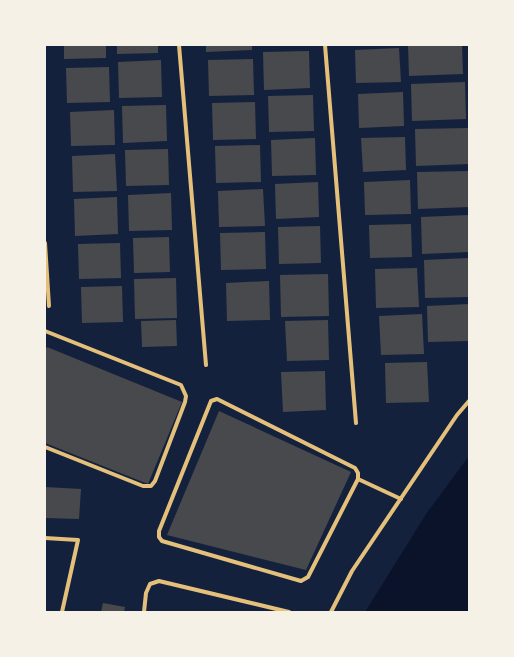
<svg xmlns="http://www.w3.org/2000/svg" width="514" height="657" font-family="Raleway,sans-serif">
<style>
.water{fill:#0b132b}
.building{fill:#48494c}
.lines{fill:none;stroke-linecap:round;stroke-linejoin:round}
.minor{stroke:#e5c07b;stroke-width:4}
</style>
<rect width="100%" height="100%" fill="#14213d"/>
<polygon class="water" points="469,456 469,612 365,612 426,514"/>
<g class="building">
<polygon points="64,45 106,45 106,58 64,59"/>
<polygon points="117,45 158,45 158,53 117,54"/>
<polygon points="206,45 252,45 252,50 206,52"/>
<polygon points="408,45 462,45 463,74 409,76"/>
<polygon points="399,48 401,82 356,83 355,50"/>
<polygon points="309,51 310,88 264,90 263,52"/>
<polygon points="253,59 254,95 209,96 208,60"/>
<polygon points="161,60 162,97 119,98 118,62"/>
<polygon points="109,67 110,102 67,103 66,68"/>
<polygon points="465,82 466,119 412,121 411,84"/>
<polygon points="403,92 404,126 359,128 358,94"/>
<polygon points="313,95 314,131 269,132 268,96"/>
<polygon points="255,102 256,139 213,140 212,103"/>
<polygon points="166,105 167,141 123,143 122,106"/>
<polygon points="114,110 115,145 71,146 70,112"/>
<polygon points="468,128 469,164 416,166 415,129"/>
<polygon points="405,137 406,170 363,172 361,138"/>
<polygon points="315,138 316,175 272,176 271,140"/>
<polygon points="260,145 261,182 216,183 215,146"/>
<polygon points="168,149 169,185 126,186 125,150"/>
<polygon points="115,154 117,191 73,192 72,156"/>
<polygon points="469,171 469,207 418,209 417,172"/>
<polygon points="410,180 411,214 365,215 364,182"/>
<polygon points="318,182 319,217 276,219 275,184"/>
<polygon points="263,189 265,226 219,227 218,191"/>
<polygon points="171,193 172,230 129,231 128,195"/>
<polygon points="117,197 118,234 75,236 74,199"/>
<polygon points="469,215 469,252 422,254 421,217"/>
<polygon points="411,224 412,257 370,258 369,225"/>
<polygon points="320,226 321,263 279,264 278,227"/>
<polygon points="265,232 266,269 221,270 220,233"/>
<polygon points="169,237 170,272 134,273 133,238"/>
<polygon points="120,243 121,278 79,279 78,244"/>
<polygon points="469,258 469,297 425,298 424,260"/>
<polygon points="417,268 419,307 376,308 375,269"/>
<polygon points="328,274 329,316 281,317 280,275"/>
<polygon points="176,278 177,318 135,319 134,279"/>
<polygon points="269,281 270,320 227,321 226,283"/>
<polygon points="122,286 123,322 82,323 81,287"/>
<polygon points="469,304 469,341 428,342 427,306"/>
<polygon points="422,314 424,354 381,355 379,316"/>
<polygon points="176,320 177,346 142,347 141,321"/>
<polygon points="328,320 329,360 287,361 285,321"/>
<polygon points="47,347 182,402 148,484 45,443 45,351"/>
<polygon points="427,362 429,402 386,403 385,363"/>
<polygon points="325,371 326,410 283,412 281,372"/>
<polygon points="219,411 351,472 306,570 167,535"/>
<polygon points="45,487 81,489 79,519 45,518"/>
<polygon points="103,603 125,607 124,612 101,612"/>
</g>
<g class="lines">
<g class="minor">
<polyline points="179,45 206,365"/>
<polyline points="325,45 356,423"/>
<polyline points="45,243 49,306"/>
<polyline points="45,331 181,385 186,396 185,402 155,481 151,486 143,486 45,447"/>
<polyline points="358,479 308,577 301,581 162,541 159,537 159,531 211,401 217,399 355,468 358,473 358,479 401,499"/>
<polyline points="45,538 78,540 62,612"/>
<polyline points="144,612 146,593 150,584 159,581 289,612"/>
<polyline points="331,612 352,571 457,415 469,401"/>
</g>
</g>
<rect width="514" height="657" fill="none" stroke="#f6f1e7" stroke-width="92"/>
</svg>
